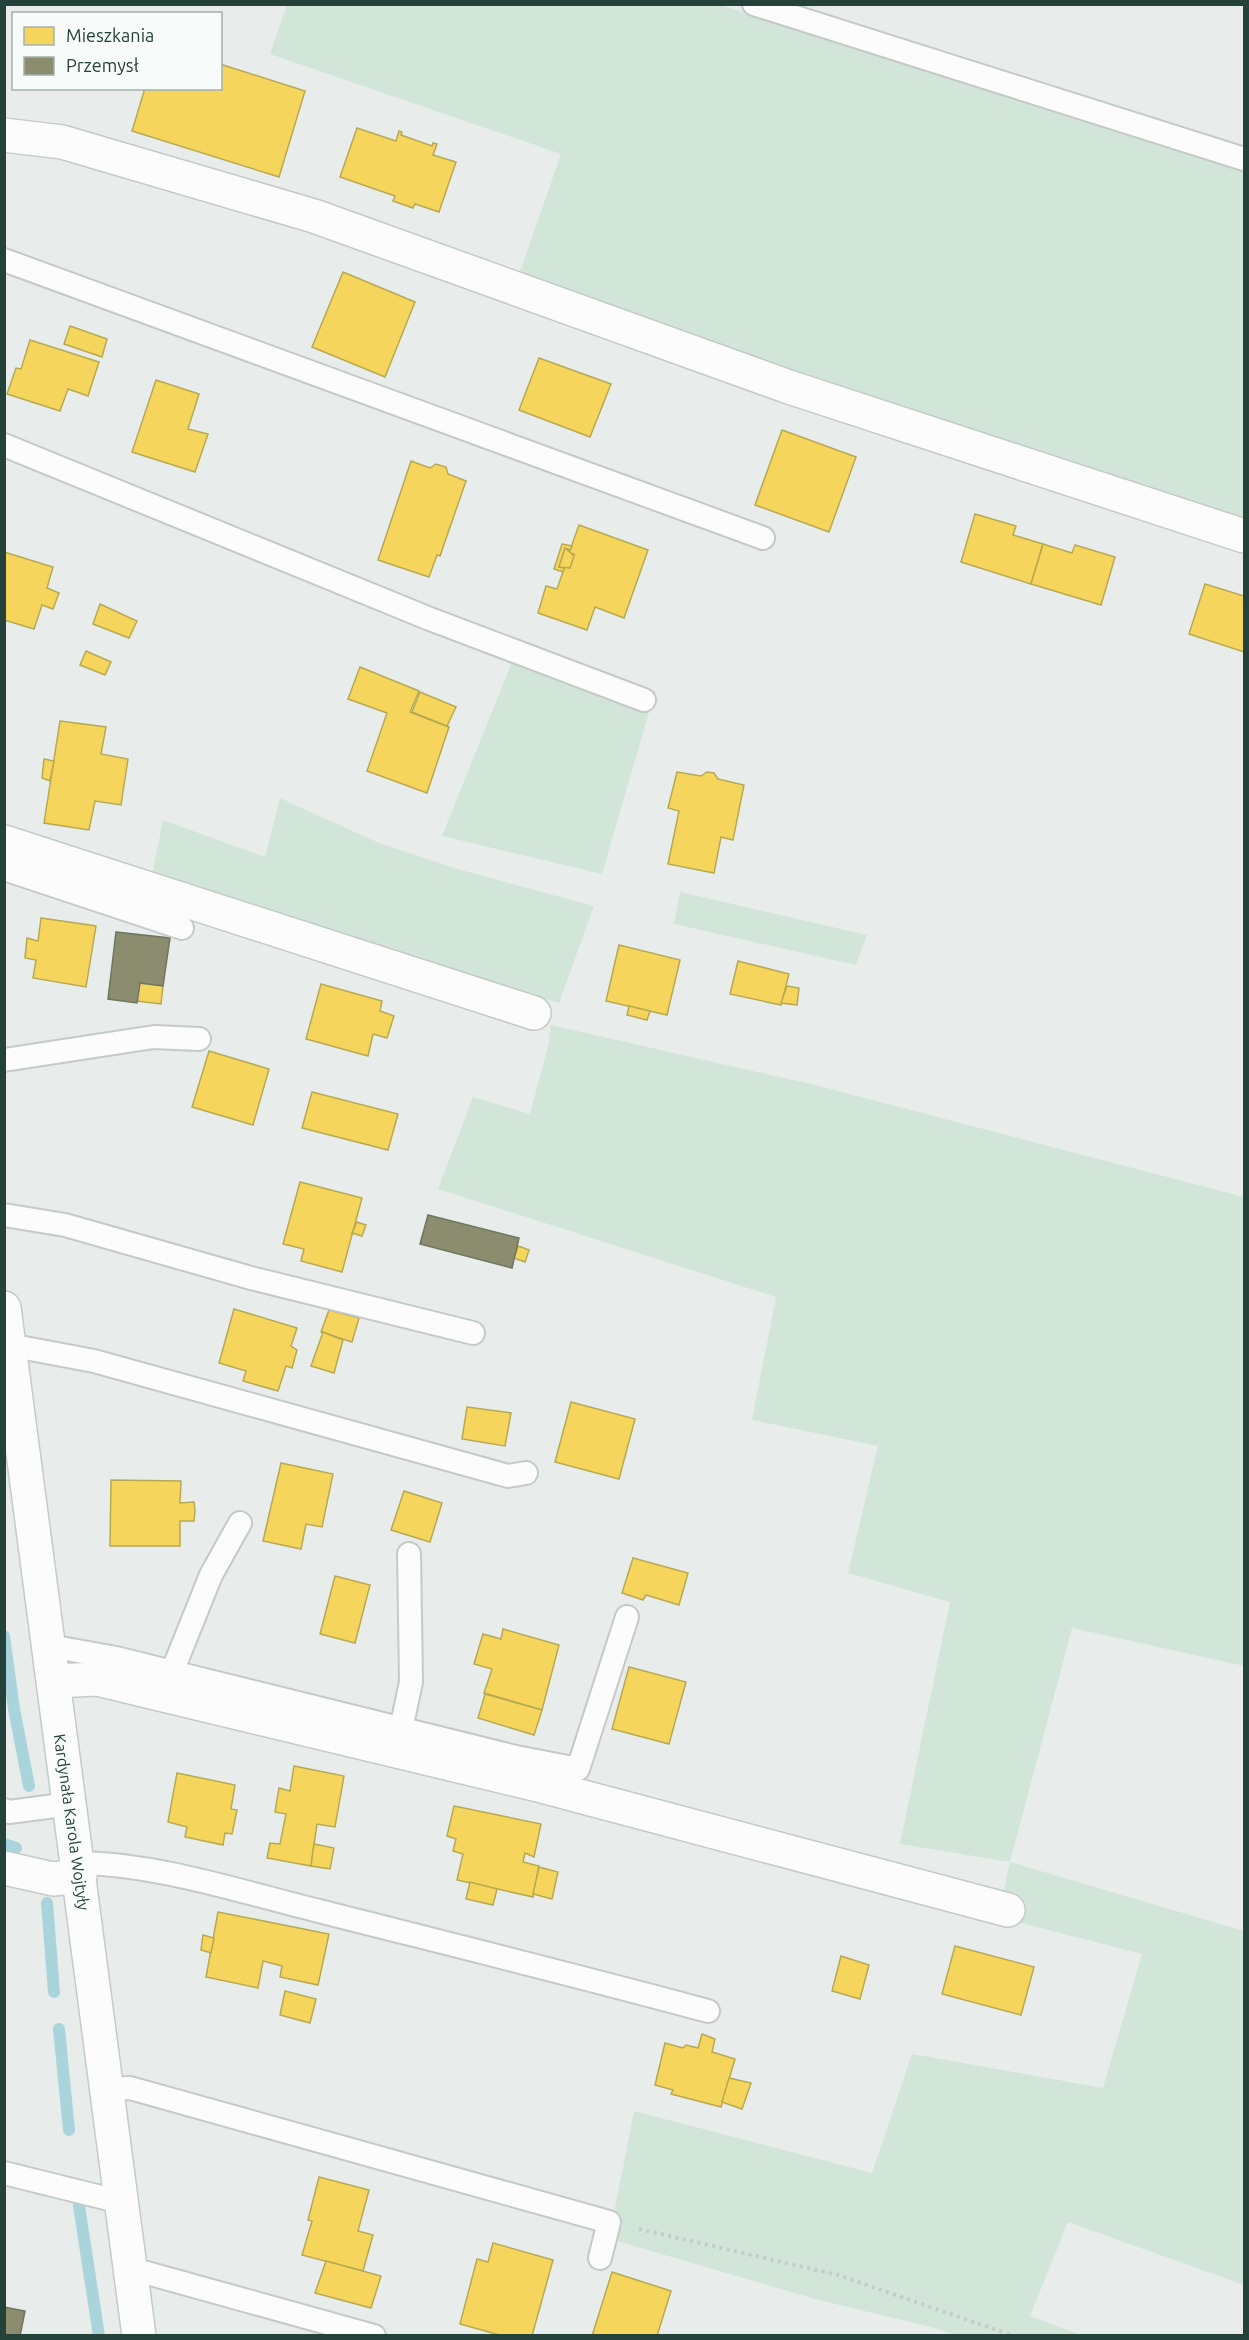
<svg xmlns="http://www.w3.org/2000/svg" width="1249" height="2340" font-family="Ubuntu,sans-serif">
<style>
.green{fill:#d1e6d8}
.homes{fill:#f6d55c;stroke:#b7a952;stroke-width:1.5}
.industry{fill:#8c8c6e;stroke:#6d765e;stroke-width:1.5}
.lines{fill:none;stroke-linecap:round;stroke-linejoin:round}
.stream{stroke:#a9d4db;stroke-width:12}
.lane-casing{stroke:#c5cac8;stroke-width:26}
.street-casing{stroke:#c5cac8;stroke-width:36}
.secondary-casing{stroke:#c3cbc8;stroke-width:36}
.path{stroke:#c3ccca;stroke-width:4;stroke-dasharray:3 4.5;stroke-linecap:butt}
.lane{stroke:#fcfcfc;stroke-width:22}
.street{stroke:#fcfcfc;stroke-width:33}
.secondary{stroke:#fcfcfc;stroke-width:33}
.labels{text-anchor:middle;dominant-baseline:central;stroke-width:6;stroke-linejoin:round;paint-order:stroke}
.street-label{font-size:16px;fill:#24423a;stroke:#f7fbf9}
</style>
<rect width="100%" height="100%" fill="#e8edeb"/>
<g class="green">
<polygon points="287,5 720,5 1244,168 1244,523 517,280 561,154 270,54"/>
<polygon points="512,662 651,705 602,874 442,836"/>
<polygon points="280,798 379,843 454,868 594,906 559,1003 336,936 153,871 163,820 265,857"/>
<polygon points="680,892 867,935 856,965 674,924"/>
<polygon points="551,1025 815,1085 1244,1197 1244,1666 1072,1628 1010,1862 1244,1931 1244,2285 1068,2222 1030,2316 1081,2335 955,2335 935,2328 815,2299 617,2241 615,2208 634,2111 872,2173 912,2054 1103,2088 1142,1954 998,1917 1010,1862 900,1844 950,1602 848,1573 878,1446 752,1420 776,1297 438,1189 473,1097 530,1114 549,1043"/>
</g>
<g class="homes">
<polygon points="220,64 305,91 279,177 132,131 145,88 220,88"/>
<polygon points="357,128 396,141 399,131 402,132 401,135 432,146 433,143 437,144 433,155 456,162 439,212 415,204 413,208 393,201 395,196 340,177"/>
<polygon points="343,272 415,302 385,377 312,347"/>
<polygon points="70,326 107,339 102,357 64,344"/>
<polygon points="30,340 99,362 88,396 68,389 60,411 7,394 16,368 21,369"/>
<polygon points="539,358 611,384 590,437 519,410"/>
<polygon points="156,380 199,394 188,429 208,434 195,472 132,452"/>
<polygon points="782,430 856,457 829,532 755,505"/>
<polygon points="411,461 430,468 436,464 446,467 448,474 466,481 440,556 437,555 429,577 378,560"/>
<polygon points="975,514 1016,526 1013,535 1043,544 1031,584 961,562"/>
<polygon points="579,525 648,550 624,618 595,607 587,630 538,613 546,586 557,589 565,566 570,568 574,554 569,553"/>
<polygon points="562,544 572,546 570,550 565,548 559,567 564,568 563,572 554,569"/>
<polygon points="1043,544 1072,553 1075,545 1115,557 1101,605 1031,584"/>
<polygon points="565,548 574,556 570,568 559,567"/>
<polygon points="4,552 53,567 47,588 59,593 53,609 42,605 34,629 4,620"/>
<polygon points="1205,584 1244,596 1244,652 1189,634"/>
<polygon points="100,604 137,621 129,638 93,624"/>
<polygon points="86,651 111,662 105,675 80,665"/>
<polygon points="360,667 419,691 410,712 449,727 427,793 367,771 387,713 348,699"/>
<polygon points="420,692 456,707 447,726 412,712"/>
<polygon points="60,721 106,727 101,754 128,759 121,805 95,801 89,830 44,823"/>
<polygon points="44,759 54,761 50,781 42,778"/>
<polygon points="677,772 701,776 707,772 714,773 718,779 744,785 733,840 721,837 714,873 668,864 679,811 668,808"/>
<polygon points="41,918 96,926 86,987 33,978 36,960 25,958 27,938 38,941"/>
<polygon points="619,945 680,960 667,1015 606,1001"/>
<polygon points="738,961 789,974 781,1005 730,994"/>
<polygon points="140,983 163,986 161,1004 137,1001"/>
<polygon points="321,984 382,1001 380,1011 394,1016 387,1038 373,1034 368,1056 306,1039"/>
<polygon points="787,986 799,988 797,1005 781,1003"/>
<polygon points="629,1006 650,1011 647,1020 627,1015"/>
<polygon points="209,1051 269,1069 253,1125 192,1107"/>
<polygon points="312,1092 398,1114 388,1150 302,1128"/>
<polygon points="300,1182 362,1198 342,1272 301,1261 304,1249 283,1244"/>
<polygon points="357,1222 366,1225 362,1236 352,1233"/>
<polygon points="518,1246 529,1250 525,1262 514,1258"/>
<polygon points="234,1309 297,1328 291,1346 297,1350 292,1368 286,1366 278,1391 243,1381 246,1371 219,1363"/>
<polygon points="329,1310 359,1318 352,1342 321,1332"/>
<polygon points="323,1332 343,1340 334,1373 311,1366"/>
<polygon points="571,1402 635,1419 619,1479 555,1462"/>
<polygon points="467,1407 511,1413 505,1446 462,1439"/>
<polygon points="281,1463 333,1474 322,1527 306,1524 301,1549 263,1541"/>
<polygon points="111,1480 181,1481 180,1503 194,1502 195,1511 194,1521 180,1521 180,1546 110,1546"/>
<polygon points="404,1491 442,1503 430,1542 391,1530"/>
<polygon points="633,1558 688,1573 679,1605 646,1595 643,1600 622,1593"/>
<polygon points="335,1576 370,1585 355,1643 320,1634"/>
<polygon points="503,1629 559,1645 542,1710 484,1693 492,1669 474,1664 483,1634 501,1639"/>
<polygon points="629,1667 686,1682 669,1744 612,1729"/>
<polygon points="485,1694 542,1710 534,1735 478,1718"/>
<polygon points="294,1766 344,1776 335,1827 317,1824 311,1866 267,1858 270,1843 280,1844 286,1814 275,1812 279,1788 290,1791"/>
<polygon points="177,1773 235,1785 231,1809 237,1810 232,1834 225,1833 223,1845 185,1837 187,1827 168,1822"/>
<polygon points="454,1806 541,1824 534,1857 525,1853 523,1862 539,1866 533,1897 457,1880 463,1854 453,1851 456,1839 447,1836"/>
<polygon points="314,1844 334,1848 330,1869 311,1866"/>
<polygon points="539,1867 558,1872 552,1899 533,1894"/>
<polygon points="470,1882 497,1889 493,1905 466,1899"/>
<polygon points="218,1912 329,1934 318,1985 280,1977 282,1966 263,1961 258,1988 206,1977"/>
<polygon points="203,1935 214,1938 211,1953 201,1950"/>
<polygon points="955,1946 1034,1967 1021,2015 942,1994"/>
<polygon points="841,1956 869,1965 860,1999 832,1991"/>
<polygon points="285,1991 316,1999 310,2023 280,2015"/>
<polygon points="702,2034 715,2039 712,2052 735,2059 721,2107 671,2094 673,2090 655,2085 665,2043 683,2048 686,2045 698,2048"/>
<polygon points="729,2078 751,2083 742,2109 722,2102"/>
<polygon points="319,2177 369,2190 358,2231 373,2235 363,2271 302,2255 312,2221 308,2220"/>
<polygon points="493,2243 553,2260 532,2336 503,2336 460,2324 477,2259 488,2262"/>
<polygon points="326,2261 381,2276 371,2308 315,2293"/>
<polygon points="612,2272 671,2291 657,2336 592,2336"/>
</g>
<g class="industry">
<polygon points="116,932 170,938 163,986 140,983 137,1003 108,999"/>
<polygon points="428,1215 519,1238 512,1268 420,1244"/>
<polygon points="4,2307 25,2311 20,2336 4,2336"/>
</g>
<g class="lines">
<g class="stream">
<polyline points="4,1636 14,1709 29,1786"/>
<polyline points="4,1844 16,1848"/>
<polyline points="47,1903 54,1992"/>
<polyline points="59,2029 69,2130"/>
<polyline points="79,2206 99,2336"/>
</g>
<defs>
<g id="lane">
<polyline points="754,4 1244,159"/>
<polyline points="4,260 763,538"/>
<polyline points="4,445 430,619 644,700"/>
<polyline points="4,869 182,928"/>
<polyline points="4,1060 154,1037 199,1039"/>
<polyline points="4,1215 65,1225 251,1278 473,1333"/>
<polyline points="9,1345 94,1361 508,1476 526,1473"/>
<polyline points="50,1646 116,1658 516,1757 578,1769 627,1617"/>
<polyline points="172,1672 211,1575 240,1523"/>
<polyline points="401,1729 411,1682 409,1554"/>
<polyline points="4,1810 9,1812 70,1804"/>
<path d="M78 1863C159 1864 241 1892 319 1911 449 1944 579 1976 708 2011"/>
<polyline points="107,2089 130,2088 609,2222 600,2258"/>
<polyline points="4,2173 121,2202"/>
<polyline points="129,2268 374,2336"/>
</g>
<g id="street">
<polyline points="4,135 62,142 314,216 789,387 1244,536"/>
<polyline points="4,842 534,1013"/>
<polyline points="54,1681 97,1679 542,1786 1008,1910"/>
<polyline points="4,1868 53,1879 80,1876"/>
</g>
<polyline id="secondary" points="4,1308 139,2336"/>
</defs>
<use href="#lane" class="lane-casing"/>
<use href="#street" class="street-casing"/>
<use href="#secondary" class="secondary-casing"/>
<polyline class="path" points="639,2229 838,2275 1014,2336"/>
<use href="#lane" class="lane"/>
<use href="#street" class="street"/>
<use href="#secondary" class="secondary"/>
</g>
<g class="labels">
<g class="street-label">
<text transform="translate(72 1822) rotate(82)">Kardynała Karola Wojtyły</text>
</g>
</g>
<rect width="1249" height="2340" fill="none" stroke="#24423a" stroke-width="12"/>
<rect x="12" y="12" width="210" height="78" fill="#f7fbf9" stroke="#a3b1ad" stroke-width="1.5"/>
<rect x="24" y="27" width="30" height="18" fill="#f6d55c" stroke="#a3b1ad" stroke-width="1.5"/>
<text x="66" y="42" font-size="18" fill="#24423a">Mieszkania</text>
<rect x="24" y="57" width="30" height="18" fill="#8c8c6e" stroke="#a3b1ad" stroke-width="1.5"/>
<text x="66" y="72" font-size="18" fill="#24423a">Przemysł</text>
</svg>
